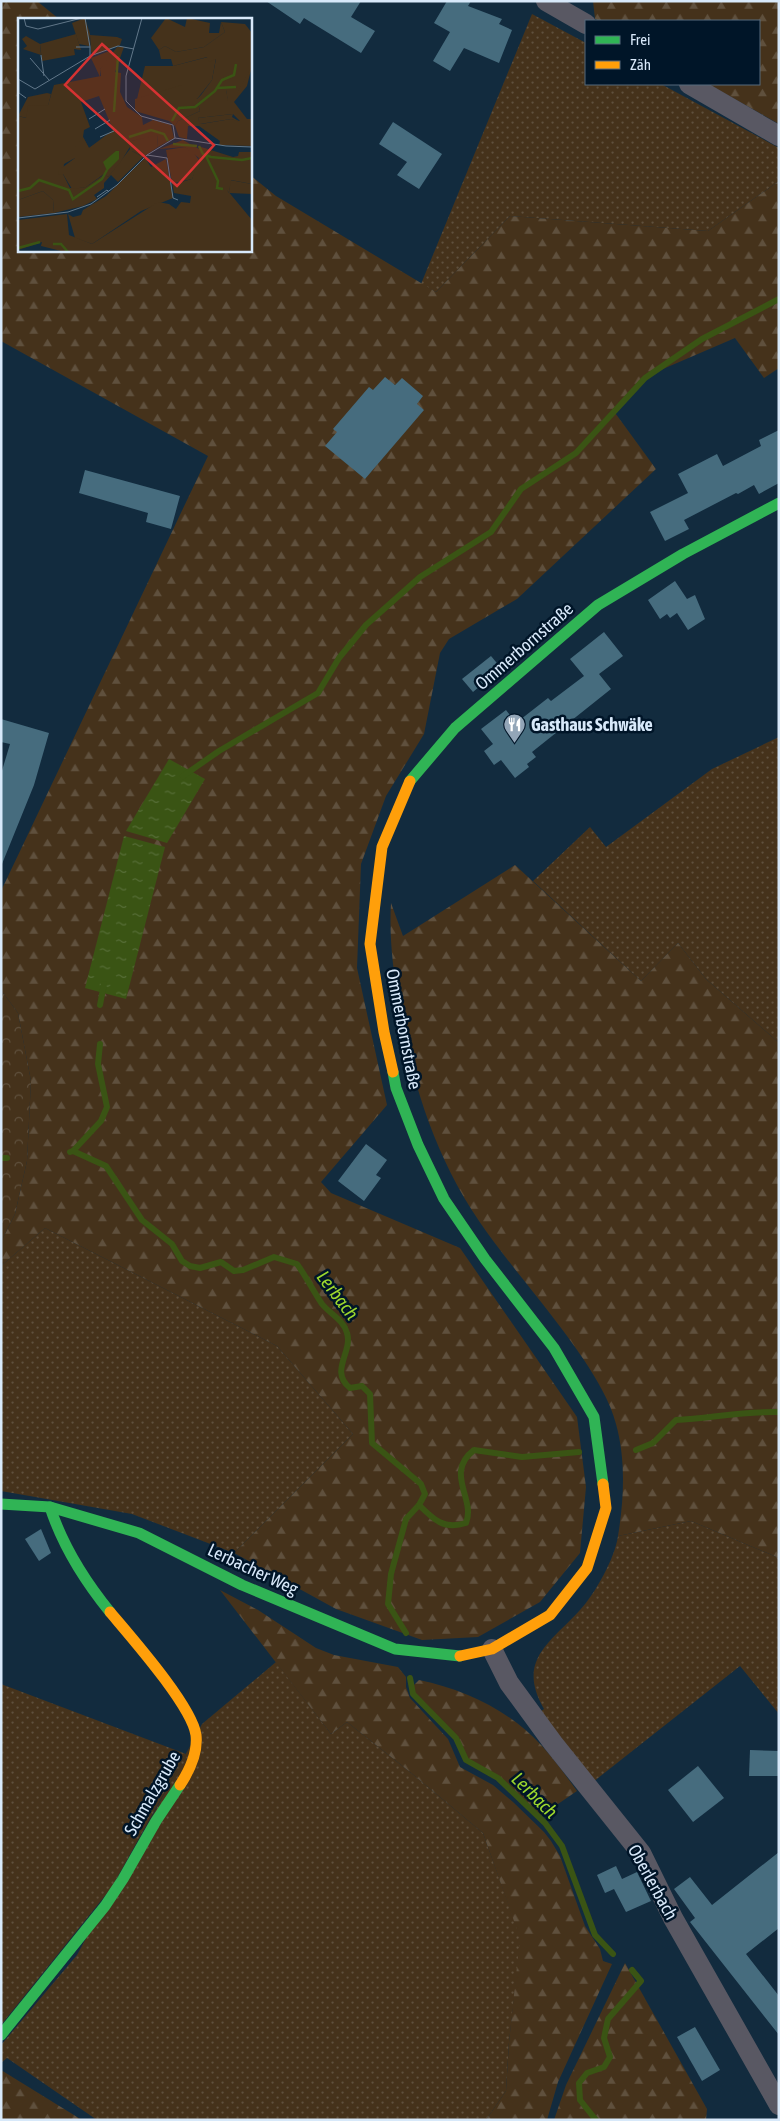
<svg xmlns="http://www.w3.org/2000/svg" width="780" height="2121" font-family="'Asap Condensed',sans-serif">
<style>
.grass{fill:url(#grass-dots)}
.forest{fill:url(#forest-firs)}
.park{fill:url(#park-crowns)}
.water{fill:url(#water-ripples)}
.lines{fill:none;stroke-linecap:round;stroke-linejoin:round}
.stream{stroke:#3a5414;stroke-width:6}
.building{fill:#466c7e}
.street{stroke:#595863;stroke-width:20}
.fast{stroke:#30b455;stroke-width:11}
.slow{stroke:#ff9f0a;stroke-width:11}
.labels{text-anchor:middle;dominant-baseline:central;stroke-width:5;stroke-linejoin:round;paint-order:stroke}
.street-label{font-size:18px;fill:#d8e9fa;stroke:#001528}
.poi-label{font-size:18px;font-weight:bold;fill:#d8e9fa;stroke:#001528;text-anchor:start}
.water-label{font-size:19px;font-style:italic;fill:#9dd82d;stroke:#001528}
.inset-river{fill:none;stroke:#3a5414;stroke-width:2.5}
.inset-road{fill:none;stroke:#617789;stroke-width:1}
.view{fill:#d63232;fill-opacity:0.15;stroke:#d63232;stroke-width:2.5}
.inset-edge{fill:none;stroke:#d8e9fa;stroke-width:2.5}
</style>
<defs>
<pattern id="grass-dots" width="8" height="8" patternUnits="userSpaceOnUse" patternTransform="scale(1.25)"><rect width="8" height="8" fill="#45321b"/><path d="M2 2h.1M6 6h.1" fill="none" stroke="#5f503d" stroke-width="1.8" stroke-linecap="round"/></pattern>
<pattern id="forest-firs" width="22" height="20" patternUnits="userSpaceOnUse" patternTransform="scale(1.25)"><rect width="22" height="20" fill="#45321b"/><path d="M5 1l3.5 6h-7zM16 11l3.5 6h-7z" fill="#5f503d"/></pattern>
<pattern id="park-crowns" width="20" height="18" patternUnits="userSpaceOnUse" patternTransform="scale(1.25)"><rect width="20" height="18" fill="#45321b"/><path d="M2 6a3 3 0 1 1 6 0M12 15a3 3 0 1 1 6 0" fill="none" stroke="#5f503d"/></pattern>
<pattern id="water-ripples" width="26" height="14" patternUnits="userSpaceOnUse" patternTransform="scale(1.25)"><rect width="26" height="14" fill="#3a5414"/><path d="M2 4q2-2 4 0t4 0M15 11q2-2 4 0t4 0" fill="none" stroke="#566d37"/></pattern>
</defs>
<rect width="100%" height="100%" fill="#122b3e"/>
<g class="grass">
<polygon points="532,14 586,43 586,84 661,84 779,148 779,181 708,231 510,216 436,292 421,284"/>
<polygon points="779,737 779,1043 706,979 678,943 641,981 533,881 590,827 606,847 712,769"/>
<polygon points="45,1228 277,1346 353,1434 234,1553 132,1514 1,1491 1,1266"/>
<path d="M691 1521 779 1558V1714L740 1666 593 1782 537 1714 544 1709C516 1660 550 1643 580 1610 595 1594 615 1558 618 1536Z"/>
<polygon points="276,1662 331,1734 347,1722 410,1772 483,1833 521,1939 509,2042 506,2091 486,2120 97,2120 7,2058 1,2063 1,2045 77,1955 202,1724"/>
<polygon points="1,1684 186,1754 112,1887 1,2025"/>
</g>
<g class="forest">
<polygon points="1,1 37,1 59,19 19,19 19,250 250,250 250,175 276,196 436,292 510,216 708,231 779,181 779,368 764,378 735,338 649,375 613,410 656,469 517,599 449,639 440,653 424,734 386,796 361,864 357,968 387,1105 321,1182 331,1193 460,1248 577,1417 586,1487 580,1553 540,1602 478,1637 422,1640 336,1609 234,1553 353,1434 277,1346 45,1228 1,1266 1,1242 15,1214 27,1161 31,1081 18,1013 1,990 1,891 208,456 1,341"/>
<polygon points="593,1 779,1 779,124 708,84 759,84 759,21 600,21 595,19"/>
<path d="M515 865 641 981 678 943 706 979 779 1043V1558L691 1521 618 1536C624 1499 626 1460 616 1424 610 1401 597 1380 584 1360 552 1312 512 1269 479 1221 435 1156 411 1081 399 1004 393 970 389 937 391 903L403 936Z"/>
<polygon points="220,1590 258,1610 316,1648 334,1655 398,1667 406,1677 406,1687 410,1698 448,1739 460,1767 493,1785 513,1802 544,1832 551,1841 560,1856 585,1926 600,1949 603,1961 612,1964 558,2082 547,2120 486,2120 506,2091 509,2042 520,1938 483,1833 410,1772 347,1722 331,1734"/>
<path d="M419 1680C466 1690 509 1710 542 1746 555 1760 566 1776 577 1791L539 1817 498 1779 468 1762 452 1733 414 1697 411 1682 414 1685Z"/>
<polygon points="625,1963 707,2109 706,2120 554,2120 566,2085"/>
<polygon points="1,2070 82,2120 1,2120"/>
</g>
<polygon class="park" points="1,990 18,1013 31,1081 27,1161 15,1214 1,1242"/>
<g class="water">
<polygon points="169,759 205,779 167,843 126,831"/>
<polygon points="124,836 165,847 126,999 85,988"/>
</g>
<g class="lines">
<g class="stream">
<polyline points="183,776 219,751 318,693 339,658 366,625 420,577 491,532 521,489 576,453 645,378 702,339 779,299"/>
<polyline points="100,1005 104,984"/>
<polyline points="73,1151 101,1121 107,1107 98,1064 100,1044"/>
<path d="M70 1152 73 1151 106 1166 142 1220 172 1244 182 1261 190 1266 200 1268 221 1262 234 1271 243 1270 274 1257 297 1264C306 1276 313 1291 322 1304 330 1314 343 1319 347 1333 353 1352 329 1371 350 1388L362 1386 370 1394 372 1443 421 1484 425 1494 419 1505 406 1519 391 1574 388 1604 406 1633"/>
<polyline points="1,1158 7,1158"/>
<path d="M636 1450 653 1443 676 1420C711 1418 744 1411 779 1412"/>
<path d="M419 1505C434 1520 444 1530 466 1523 476 1499 444 1473 474 1450L522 1457 579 1452"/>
<polyline points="410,1678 413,1694 456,1738 466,1760 498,1778 545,1823 562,1846 595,1935 613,1954"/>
<polyline points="596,2120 580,2100 579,2083 587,2073 604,2067 610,2057 604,2038 608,2019 641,1981 632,1970"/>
</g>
</g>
<g class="building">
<polygon points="266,1 361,1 351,17 375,31 361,53 304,18 300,24"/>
<polygon points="447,1 471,1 468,6 502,19 499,24 512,30 499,63 464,48 450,71 433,61 450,32 434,23"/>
<polygon points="393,122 442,154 419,189 397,175 407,162 379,144"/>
<polygon points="385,377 395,385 402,378 423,396 417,404 424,410 365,479 325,446 337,432 333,429 369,387 373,390"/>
<polygon points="779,430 779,483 759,494 754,485 738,494 736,493 684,520 689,529 665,541 650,512 688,493 678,474 717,454 723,466 761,446 759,440"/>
<polygon points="85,470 180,496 171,529 146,522 148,513 79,493"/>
<polygon points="675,581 687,599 695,595 705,619 688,630 677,613 670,618 667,614 660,619 648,600"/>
<polygon points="604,632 623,656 599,674 611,689 532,752 536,757 527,764 529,767 515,778 501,760 494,765 484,751 493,744 481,729 506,710 516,723 548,698 551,701 584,676 570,659"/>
<polygon points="491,656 501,668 473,692 462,679"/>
<polygon points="1,719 49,733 34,785 2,864 1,774 10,744 1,742"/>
<polygon points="366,1144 387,1160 376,1175 381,1178 364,1201 338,1181"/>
<polygon points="41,1529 51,1553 39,1561 25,1539"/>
<polygon points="750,1750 779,1751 779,1776 749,1776"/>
<polygon points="698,1766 724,1798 693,1822 668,1790"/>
<polygon points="779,1852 779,1928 746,1954 779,1996 779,2035 690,1922 695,1918 674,1889 690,1877 712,1905"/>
<polygon points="616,1866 622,1879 637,1872 651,1901 626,1912 614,1889 605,1893 597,1875"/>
<polygon points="695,2027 720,2070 702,2081 677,2037"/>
</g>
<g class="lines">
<g class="street">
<polyline points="546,1 586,24"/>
<polyline points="689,84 779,136"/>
<polyline points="492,1649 509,1683 553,1743 641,1853 673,1918 779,2105"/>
</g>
<g class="fast">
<polyline points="410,781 455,728 598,605 683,554 779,503"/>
<polyline points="393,1072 396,1088 418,1145 444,1199 485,1259 554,1348 594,1417 603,1484"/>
<polyline points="1,1504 50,1507 139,1533 242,1585 395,1649 460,1656"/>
<path d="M50 1507C63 1547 84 1580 110 1612"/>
<polyline points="1,2035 105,1906 123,1879 156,1821 180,1785"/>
</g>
<g class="slow">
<polyline points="393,1072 384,1032 370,944 382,847 410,781"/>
<path d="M110 1612C131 1637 192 1706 196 1735 198 1753 190 1770 180 1785"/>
<polyline points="460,1656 492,1649 550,1615 587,1568 606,1508 603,1484"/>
</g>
</g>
<defs>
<symbol id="restaurant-pin" viewBox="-11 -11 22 30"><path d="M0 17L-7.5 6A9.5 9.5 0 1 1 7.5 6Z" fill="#93a6b8" stroke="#001528"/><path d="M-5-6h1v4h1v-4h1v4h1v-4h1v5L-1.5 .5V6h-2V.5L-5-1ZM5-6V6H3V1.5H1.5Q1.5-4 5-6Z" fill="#fff"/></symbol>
</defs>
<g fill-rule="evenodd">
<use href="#restaurant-pin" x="502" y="712" width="25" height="34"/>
</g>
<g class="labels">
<g class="street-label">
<text transform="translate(524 646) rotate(-41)">Ommerbornstraße</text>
<text transform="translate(404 1029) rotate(79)">Ommerbornstraße</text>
<text transform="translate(253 1569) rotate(25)">Lerbacher Weg</text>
<text transform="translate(152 1793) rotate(-60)">Schmalzgrube</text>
<text transform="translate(653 1882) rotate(61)">Oberlerbach</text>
</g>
<g class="poi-label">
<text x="531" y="724">Gasthaus Schwäke</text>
</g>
<g class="water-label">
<text transform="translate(338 1295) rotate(53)">Lerbach</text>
<text transform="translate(535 1795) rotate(45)">Lerbach</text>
</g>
</g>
<g transform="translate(18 18)">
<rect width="234" height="234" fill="#122b3e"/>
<path d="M148 0 167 9 169 0 192 5 191 15H201L203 4 207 14 186 29 158 34 147 28 141 32 133 20ZM94 32 93 41 82 51V59L73 40ZM190 39 198 40 194 62 179 81 145 75 119 81 127 48H155ZM234 48 229 68 216 84 229 101H234V128L201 127 202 123 181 108H170L169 121 161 119 157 108 160 103 182 93 180 85 199 72H208L210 81ZM215 96 222 103 213 101 183 106 180 100ZM29 75 33 76 30 88 9 100 0 98 10 79ZM131 117H139L140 129 125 139 114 133V123ZM167 129 174 132 182 144 174 161 156 165V175L148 132ZM127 140 133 149 148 141 155 180 123 193 74 226 57 220 50 196 55 199 63 197 65 192 88 178ZM212 162 234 166V176L211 175ZM25 173 35 182 36 195 0 199V182Z" fill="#45321b" fill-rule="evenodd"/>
<path d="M203 4 227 6 234 15V48L219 75 210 83 208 72H199L180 85 182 93 160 103 157 108 151 103 117 93V81L164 67 179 81 183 77 194 62 198 41 191 44 189 39 155 48 153 41H143L141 32 147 28 158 34 186 29 207 14ZM72 17 99 19 104 21 102 27 76 37 73 34ZM8 18 22 26 23 37 5 31 9 28 4 21ZM99 29H106L97 54 103 55 102 74 109 89 124 99 125 107 135 102 153 107 156 120 140 129 139 117 114 123V133L125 139 100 164 93 157 86 165V170L76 177 79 181 65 188 36 195 35 182 25 173 0 182V91V98L8 100 10 88 30 87 36 67 83 58 82 51ZM81 78 95 112 71 130 65 119 66 112 72 109 63 84ZM101 115 109 121 112 131 90 159 87 156 68 169 52 170 45 156 46 146 57 140 65 120 71 131ZM215 96 214 99 222 104 213 101 182 106 180 100ZM165 122 181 131 180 128 215 139 220 138 221 134H234V166L213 162 211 175 209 172 234 202V234H47L23 228 21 234 24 224 0 232V202L49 196 51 217 74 226 140 184 151 186 158 191 163 184 172 185 173 178 156 175V166L174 161 181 140 167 129 141 131Z" fill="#45321b" fill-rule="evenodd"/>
<path d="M67 0 72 16 71 28 61 26 54 5Z" fill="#45321b"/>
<path d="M95 114 105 117 113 127 102 145 90 159 86 156 68 169 54 171 45 156 40 157 41 152 57 140V129L65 119 71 130Z" fill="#45321b"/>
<path d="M58 16 63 32 56 31 57 37 24 43 22 26Z" fill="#45321b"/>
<path d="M98 133H101V141L89 153 85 144Z" fill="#3a5414"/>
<path class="inset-river" d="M199 70 218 69M96 94 100 38M154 103 161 90 177 89 197 73 204 62 216 57 218 46M111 119 133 112 146 116 150 123M155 126 179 128M181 128 185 136 193 139 224 142 234 140M188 138 200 163 199 170 205 171M0 173 12 170 21 162 51 172 55 181 84 161 89 152M35 226H43L50 234M0 230 22 224"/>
<path class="inset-road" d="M6 0 8 8 20 11 64 0M67 0 72 29M124 0 108 58V83L123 98 155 107 157 120M58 29H72V38M23 37 26 58M12 40 31 62M0 61 17 71 72 38 100 28 116 31M1 62V75L8 80M71 101 87 91M77 111 92 102M82 119 96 113M157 120 208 128 234 129M129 137 149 140 155 180 160 182M79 179 89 172 91 174M0 200 50 194 73 186 99 167 129 137 157 120"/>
<path class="view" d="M84 26 196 127 159 168 47 67Z"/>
<rect width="234" height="234" class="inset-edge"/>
</g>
<rect width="780" height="2121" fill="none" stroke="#d8e9fa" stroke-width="5"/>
<rect x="585" y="20" width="175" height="65" fill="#001528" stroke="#566a7c"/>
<rect x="595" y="36" width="25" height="8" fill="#30b455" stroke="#566a7c"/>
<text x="630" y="45" font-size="15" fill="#d8e9fa">Frei</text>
<rect x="595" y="61" width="25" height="8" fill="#ff9f0a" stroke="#566a7c"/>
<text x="630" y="70" font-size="15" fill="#d8e9fa">Zäh</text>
</svg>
